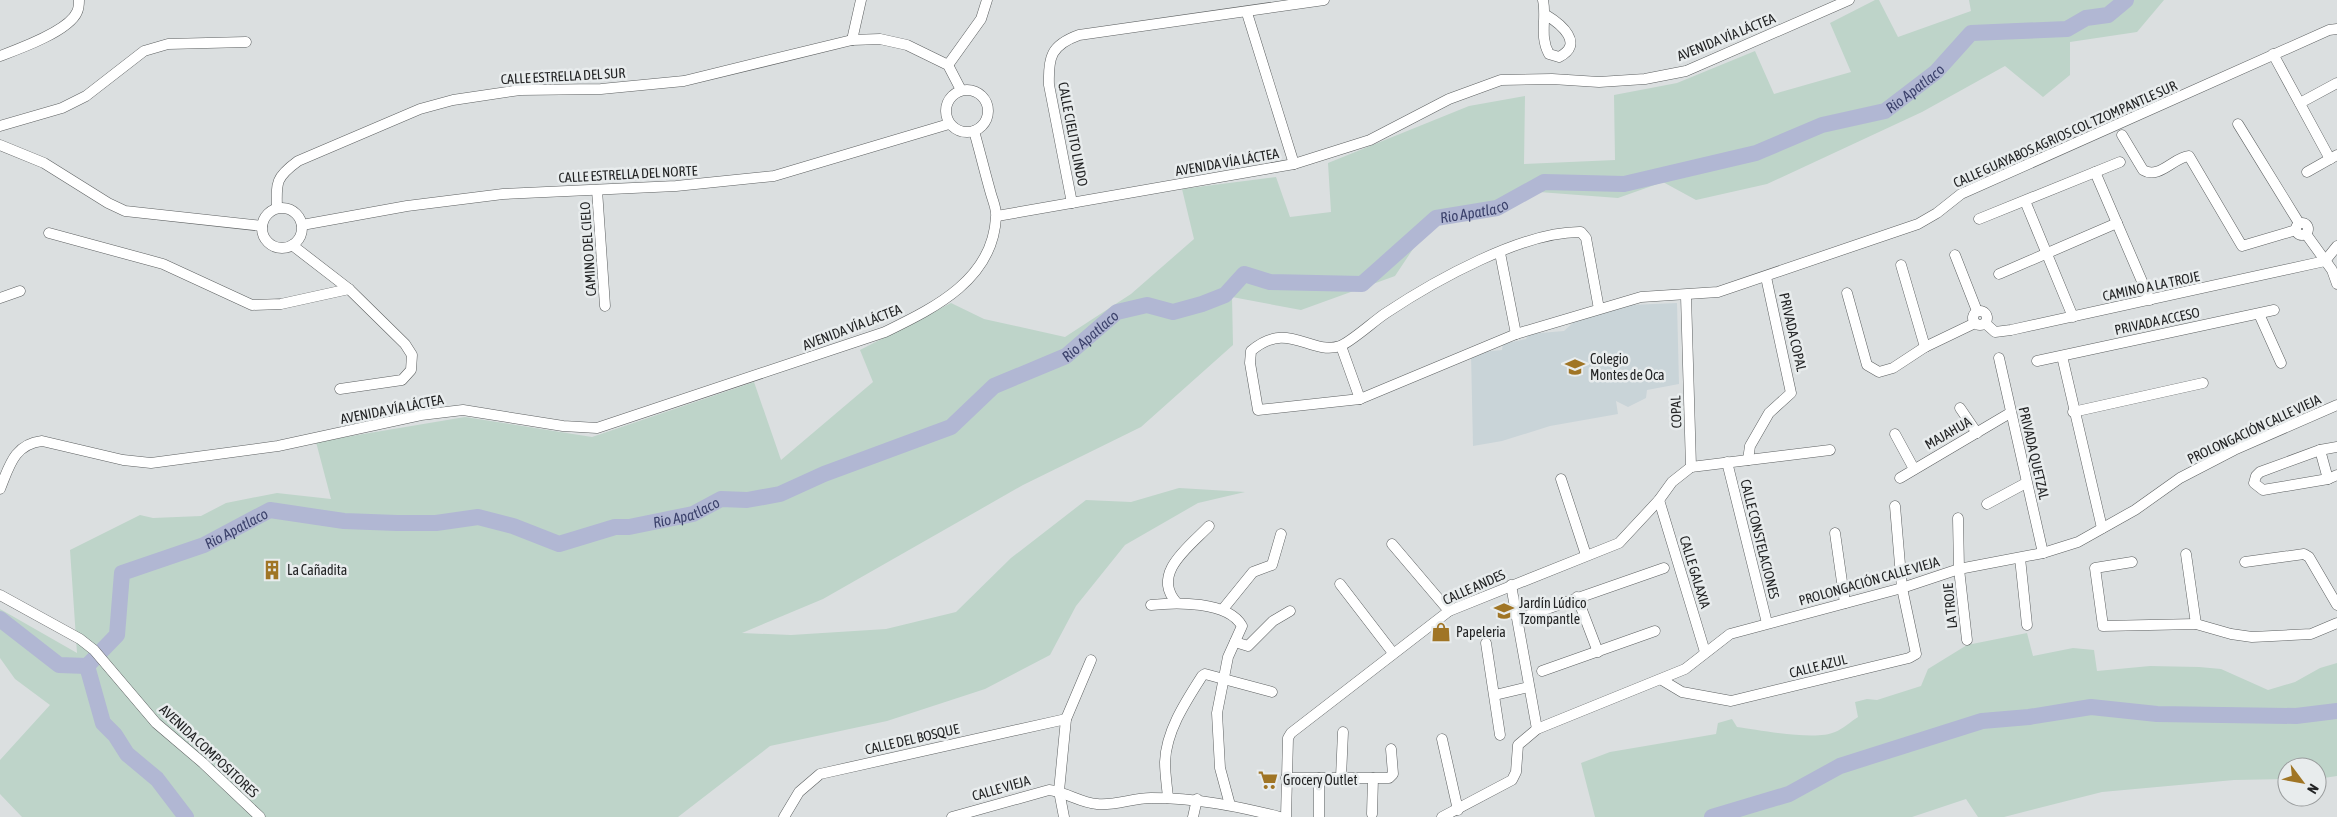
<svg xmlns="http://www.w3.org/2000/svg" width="2337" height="817" font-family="'Asap Condensed',sans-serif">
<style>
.built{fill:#c9d4d8}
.green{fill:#bed4c9}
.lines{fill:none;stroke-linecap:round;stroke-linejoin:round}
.river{stroke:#b1b7d3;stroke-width:16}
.minor-casing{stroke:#5d6061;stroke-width:11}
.minor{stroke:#fff;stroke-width:10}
.labels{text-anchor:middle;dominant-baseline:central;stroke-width:5;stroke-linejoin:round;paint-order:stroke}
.street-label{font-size:14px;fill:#232425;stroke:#e8eced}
.poi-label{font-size:14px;fill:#232425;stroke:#e8eced;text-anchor:start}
.water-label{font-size:15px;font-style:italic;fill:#3c426c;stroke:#e8eced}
</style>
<rect width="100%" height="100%" fill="#dbdfe0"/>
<polygon class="built" points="1677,303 1679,384 1647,390 1646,398 1628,407 1616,401 1618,414 1550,426 1502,441 1473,446 1471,353 1502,350 1503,344 1526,339 1529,334 1564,331 1577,319 1631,305"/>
<g class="green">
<polygon points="1875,0 1879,0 1898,37 1971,11 1969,0 2164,0 2137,32 2070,42 2070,75 2043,97 2005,66 1922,112 1767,184 1696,200 1663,182 1618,198 1539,192 1486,217 1429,225 1395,276 1301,310 1232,297 1233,345 1141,427 1023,485 823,599 742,633 791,635 886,629 956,612 1011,558 1086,500 1131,502 1179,488 1245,492 1198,503 1125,545 1076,606 1050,655 985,689 887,721 770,746 678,817 22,817 0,794 0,760 50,705 15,679 0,658 0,609 77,653 70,550 140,515 153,518 201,516 226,503 277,493 331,499 316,442 465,417 592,437 754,382 781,460 873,382 860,350 951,303 984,319 1065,337 1131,294 1194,239 1182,189 1276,177 1290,217 1331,212 1328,163 1469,106 1525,96 1524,164 1615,160 1614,95 1677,83 1755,51 1774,94 1851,72 1830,23"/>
<path d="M2027 633 2033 656 2073 648 2094 650 2097 671 2150 666 2199 667 2221 669 2268 690 2295 682 2320 668 2337 663V776L2317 779V767H2287V779L2234 780 2102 792 2004 817H1978L1966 799 1912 817H1595L1581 763 1610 752 1716 734 1718 723 1732 719 1737 727C1759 730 1816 741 1835 732 1843 729 1850 722 1858 717L1855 702 1867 699 1877 700 1921 686 1928 669 1967 645Z"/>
</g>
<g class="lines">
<g class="river">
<path id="s1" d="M0 619 59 665 87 666 117 635 122 573 204 545 270 510 344 521 397 523H436L478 517 513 526 559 544 615 527H629L693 514 721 499 747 500 780 494 824 474 951 427 994 386 1066 356 1117 312 1147 305 1173 312 1202 304 1225 295 1244 274 1270 282 1362 284 1436 218 1497 208 1544 182 1624 184 1756 153 1822 125 1885 111 1936 72 1971 33 2067 29 2086 18 2108 15 2126 0"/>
<polyline points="87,666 103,723 115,735 127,754 157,779 186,817"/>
<polyline points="1712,817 1789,794 1840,766 1982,721 2029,717 2091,707 2157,714 2296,716 2337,711"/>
</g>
<defs>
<g id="minor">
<path d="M1543 0C1547 19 1539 36 1549 54L1559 57C1585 44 1561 24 1546 15"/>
<polyline points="1247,13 1294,164"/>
<polyline points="852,40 861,0"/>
<polyline points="2273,54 2330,159"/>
<path d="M0 56C19 49 69 31 77 12 79 8 79 3 79 0"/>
<polyline points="948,65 981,19 987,0"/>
<circle cx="967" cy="111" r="21"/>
<polyline points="2300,103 2337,83"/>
<polyline points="2238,124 2299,223"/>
<polyline points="0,126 62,108 86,96 144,51 168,44 246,42"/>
<path d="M2122 135 2143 170C2159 180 2174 157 2189 156L2242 246 2296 230"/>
<polyline points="0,145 44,163 108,203 125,211 262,226"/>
<polyline points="2095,172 2150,300"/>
<polyline points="2307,172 2337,155"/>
<polyline points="597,190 605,306"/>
<polyline points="2025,201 2073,317"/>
<path d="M1072 203 1049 85C1048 57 1051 45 1079 35L1324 0"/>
<circle cx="282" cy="228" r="20"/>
<path d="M277 208C276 182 276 177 298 161L420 109 453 100 520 90 601 89 684 81 852 40 880 39 907 45 948 65 961 90"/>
<polyline points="997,216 1294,164 1370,140 1449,99 1501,80 1552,79 1599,82 1645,79 1686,71 1849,0"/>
<polyline points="1979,219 2120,162"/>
<circle cx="2302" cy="229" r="6"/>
<polyline points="302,225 407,206 503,194 676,186 774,176 949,124"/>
<polyline points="49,233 163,264 252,305 281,304 349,289"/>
<polyline points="2306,234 2332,270 2337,284"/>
<polyline points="292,245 349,289 405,344 412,355 411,370 402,380 340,389"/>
<polyline points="1500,253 1516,334"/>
<polyline points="1955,255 1977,311"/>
<polyline points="2325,261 2337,246"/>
<polyline points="1901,265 1925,347"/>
<polyline points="1999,274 2117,223"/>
<polyline points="1847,293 1867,365 1879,372 1893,368 1925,347 1975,323"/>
<polyline points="1686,296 1691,467"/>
<polyline points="0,298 20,291"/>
<path d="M1599 309 1586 238 1581 232C1523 231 1434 281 1386 313 1375 320 1351 342 1340 346 1310 356 1288 319 1251 351L1250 363 1258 410 1360 399 1516 334 1641 297 1718 292 1918 224 1937 213 1961 194 2329 30 2337 29"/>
<circle cx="1980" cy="318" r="7"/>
<polyline points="2259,314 2281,363"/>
<polyline points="1985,323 1995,332 2011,330 2325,261"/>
<polyline points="1341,346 1360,399"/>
<polyline points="2062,356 2102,528"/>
<polyline points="1999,358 2043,553"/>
<polyline points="2037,361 2274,310"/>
<polyline points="1960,408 1977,433"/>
<polyline points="2073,412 2203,383"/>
<polyline points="1895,434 1914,469"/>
<polyline points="2337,447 2320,450 2260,472 2256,476 2254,483 2263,490 2328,479 2337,475"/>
<polyline points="2320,450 2328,479"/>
<polyline points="1748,460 1750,446 1769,413 1791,393 1766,277"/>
<polyline points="1727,462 1767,623"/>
<polyline points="1691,467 1830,450"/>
<polyline points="1900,478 2010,413"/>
<polyline points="1561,479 1586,555"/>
<path d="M0 489C9 467 14 444 42 441L123 460 151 463 278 446 421 415 463 410 563 426 597 428 885 332C934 308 993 280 996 217 997 210 993 201 991 194 985 173 980 152 974 131"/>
<polyline points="1659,500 1705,652"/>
<polyline points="1987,504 2026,483"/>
<polyline points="1958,518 1959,569 1967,640"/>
<polyline points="1835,533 1845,603"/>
<polyline points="1392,544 1449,611"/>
<polyline points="2186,554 2196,624"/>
<polyline points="2020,558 2027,625"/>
<polyline points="2132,562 2095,568 2103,626 2196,624 2231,634 2252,637 2311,634 2337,623"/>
<polyline points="2245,562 2304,554 2309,557 2337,605"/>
<polyline points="1340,584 1393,653"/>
<polyline points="1511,585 1537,729"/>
<polyline points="0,595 80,639 94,650 156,723 203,763 260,817"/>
<polyline points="1577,597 1598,652"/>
<path d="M1176 602C1151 573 1190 546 1209 526"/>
<path d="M1151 605C1176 602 1228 601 1242 626L1228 657 1217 713 1220 768 1230 805"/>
<polyline points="1223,609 1253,572 1272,565 1281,534"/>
<polyline points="1518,619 1664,568"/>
<polyline points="1235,642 1248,646 1273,621 1290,611"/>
<polyline points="1486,643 1500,735"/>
<polyline points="1542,671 1655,631"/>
<polyline points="1662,680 1682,692 1731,701 1909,658 1916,654 1902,588 1895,506"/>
<polyline points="1495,695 1529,687"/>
<polyline points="1442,739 1458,810"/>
<polyline points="1341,777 1343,732"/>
<polyline points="1286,778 1389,778 1393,774 1391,749"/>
<path d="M1168 798C1167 786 1165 774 1165 762 1166 731 1186 701 1202 676L1205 674 1272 692"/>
<polyline points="1372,814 1373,778"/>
<polyline points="784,817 799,792 820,774 1066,719"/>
<path d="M952 817 1049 790C1066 792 1081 803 1097 804 1115 806 1133 798 1151 798 1196 798 1237 806 1280 817"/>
<polyline points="1064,817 1059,791 1066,719 1091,660"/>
<polyline points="1193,817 1197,799"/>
<polyline points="1286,817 1288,738 1291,733 1449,611 1619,543 1659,500 1672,482 1691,467"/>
<polyline points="1319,817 1319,778"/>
<polyline points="1442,817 1512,780 1516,772 1518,745 1537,729 1685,669 1730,634 1902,588 1959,569 2043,553 2078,542 2135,510 2180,478 2234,450 2337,405"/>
</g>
</defs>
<use href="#minor" class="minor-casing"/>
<use href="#minor" class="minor"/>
</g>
<defs>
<symbol id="school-bare" viewBox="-9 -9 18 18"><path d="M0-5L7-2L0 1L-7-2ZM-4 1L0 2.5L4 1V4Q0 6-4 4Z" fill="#a07525" stroke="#e8eced" stroke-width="2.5" paint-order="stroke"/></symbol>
<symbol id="building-bare" viewBox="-9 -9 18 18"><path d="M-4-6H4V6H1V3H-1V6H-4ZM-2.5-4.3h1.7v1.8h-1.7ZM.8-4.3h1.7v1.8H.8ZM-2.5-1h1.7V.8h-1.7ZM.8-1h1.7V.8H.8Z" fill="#a07525" stroke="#e8eced" stroke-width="2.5" paint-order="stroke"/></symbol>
<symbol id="shop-bare" viewBox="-9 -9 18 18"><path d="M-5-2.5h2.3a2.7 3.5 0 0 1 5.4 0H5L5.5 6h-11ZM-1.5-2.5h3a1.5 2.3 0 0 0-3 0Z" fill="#a07525" stroke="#e8eced" stroke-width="2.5" paint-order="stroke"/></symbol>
<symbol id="supermarket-bare" viewBox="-9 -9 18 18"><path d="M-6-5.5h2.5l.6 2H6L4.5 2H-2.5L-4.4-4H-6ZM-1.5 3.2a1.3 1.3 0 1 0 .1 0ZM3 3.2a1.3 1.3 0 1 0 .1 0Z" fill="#a07525" stroke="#e8eced" stroke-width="2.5" paint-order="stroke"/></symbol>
</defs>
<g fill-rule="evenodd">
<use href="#school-bare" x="1561" y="353" width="28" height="28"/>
<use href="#building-bare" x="258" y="556" width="28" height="28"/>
<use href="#school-bare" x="1490" y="597" width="28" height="28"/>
<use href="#shop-bare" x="1427" y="618" width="28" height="28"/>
<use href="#supermarket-bare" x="1254" y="766" width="28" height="28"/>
</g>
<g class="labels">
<g class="street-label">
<text transform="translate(1726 37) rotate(-22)">AVENIDA VÍA LÁCTEA</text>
<text transform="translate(563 76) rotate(-3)">CALLE ESTRELLA DEL SUR</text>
<text transform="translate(1073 134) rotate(79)">CALLE CIELITO LINDO</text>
<text transform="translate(2065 134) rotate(-24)">CALLE GUAYABOS AGRIOS COL TZOMPANTLE SUR</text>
<text transform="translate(1227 162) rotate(-10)">AVENIDA VÍA LÁCTEA</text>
<text transform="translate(628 174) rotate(-3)">CALLE ESTRELLA DEL NORTE</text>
<text transform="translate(588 249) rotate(-94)">CAMINO DEL CIELO</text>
<text transform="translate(2151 286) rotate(-12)">CAMINO A LA TROJE</text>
<text transform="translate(2157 321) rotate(-12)">PRIVADA ACCESO</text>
<text transform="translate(852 327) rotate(-21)">AVENIDA VÍA LÁCTEA</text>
<text transform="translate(1793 332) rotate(77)">PRIVADA COPAL</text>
<text transform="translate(392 409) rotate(-11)">AVENIDA VÍA LÁCTEA</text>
<text transform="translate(1676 412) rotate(-92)">COPAL</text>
<text transform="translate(2254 429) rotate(-25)">PROLONGACIÓN CALLE VIEJA</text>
<text transform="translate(1948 433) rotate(-30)">MAJAHUA</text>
<text transform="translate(2034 453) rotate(77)">PRIVADA QUETZAL</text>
<text transform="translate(1760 539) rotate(76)">CALLE CONSTELACIONES</text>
<text transform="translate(1695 572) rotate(73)">CALLE GALAXIA</text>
<text transform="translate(1869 581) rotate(-16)">PROLONGACIÓN CALLE VIEJA</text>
<text transform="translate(1474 587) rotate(-24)">CALLE ANDES</text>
<text transform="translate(1950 606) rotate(-96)">LA TROJE</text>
<text transform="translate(1818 666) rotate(-14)">CALLE AZUL</text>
<text transform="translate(912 739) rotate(-13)">CALLE DEL BOSQUE</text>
<text transform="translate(209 751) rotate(43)">AVENIDA COMPOSITORES</text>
<text transform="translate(1001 788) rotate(-16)">CALLE VIEJA</text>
</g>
<g class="poi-label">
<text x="1590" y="359">Colegio<tspan x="1590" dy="16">Montes de Oca</tspan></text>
<text x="287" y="570">La Cañadita</text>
<text x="1519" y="603">Jardín Lúdico<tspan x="1519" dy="16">Tzompantle</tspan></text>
<text x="1456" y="632">Papeleria</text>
<text x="1283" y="780">Grocery Outlet</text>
</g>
<g class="water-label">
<text stroke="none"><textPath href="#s1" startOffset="2146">Rio Apatlaco</textPath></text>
<text stroke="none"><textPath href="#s1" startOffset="1680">Rio Apatlaco</textPath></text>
<text stroke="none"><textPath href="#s1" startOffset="1246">Rio Apatlaco</textPath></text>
<text stroke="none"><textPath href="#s1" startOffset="796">Rio Apatlaco</textPath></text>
<text stroke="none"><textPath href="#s1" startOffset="331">Rio Apatlaco</textPath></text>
</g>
</g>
<g transform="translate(2302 782) rotate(122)"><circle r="24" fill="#e8eced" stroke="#999c9d"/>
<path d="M0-4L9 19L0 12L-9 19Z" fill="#a07525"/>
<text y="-8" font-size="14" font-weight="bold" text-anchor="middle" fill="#232425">N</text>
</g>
</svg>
